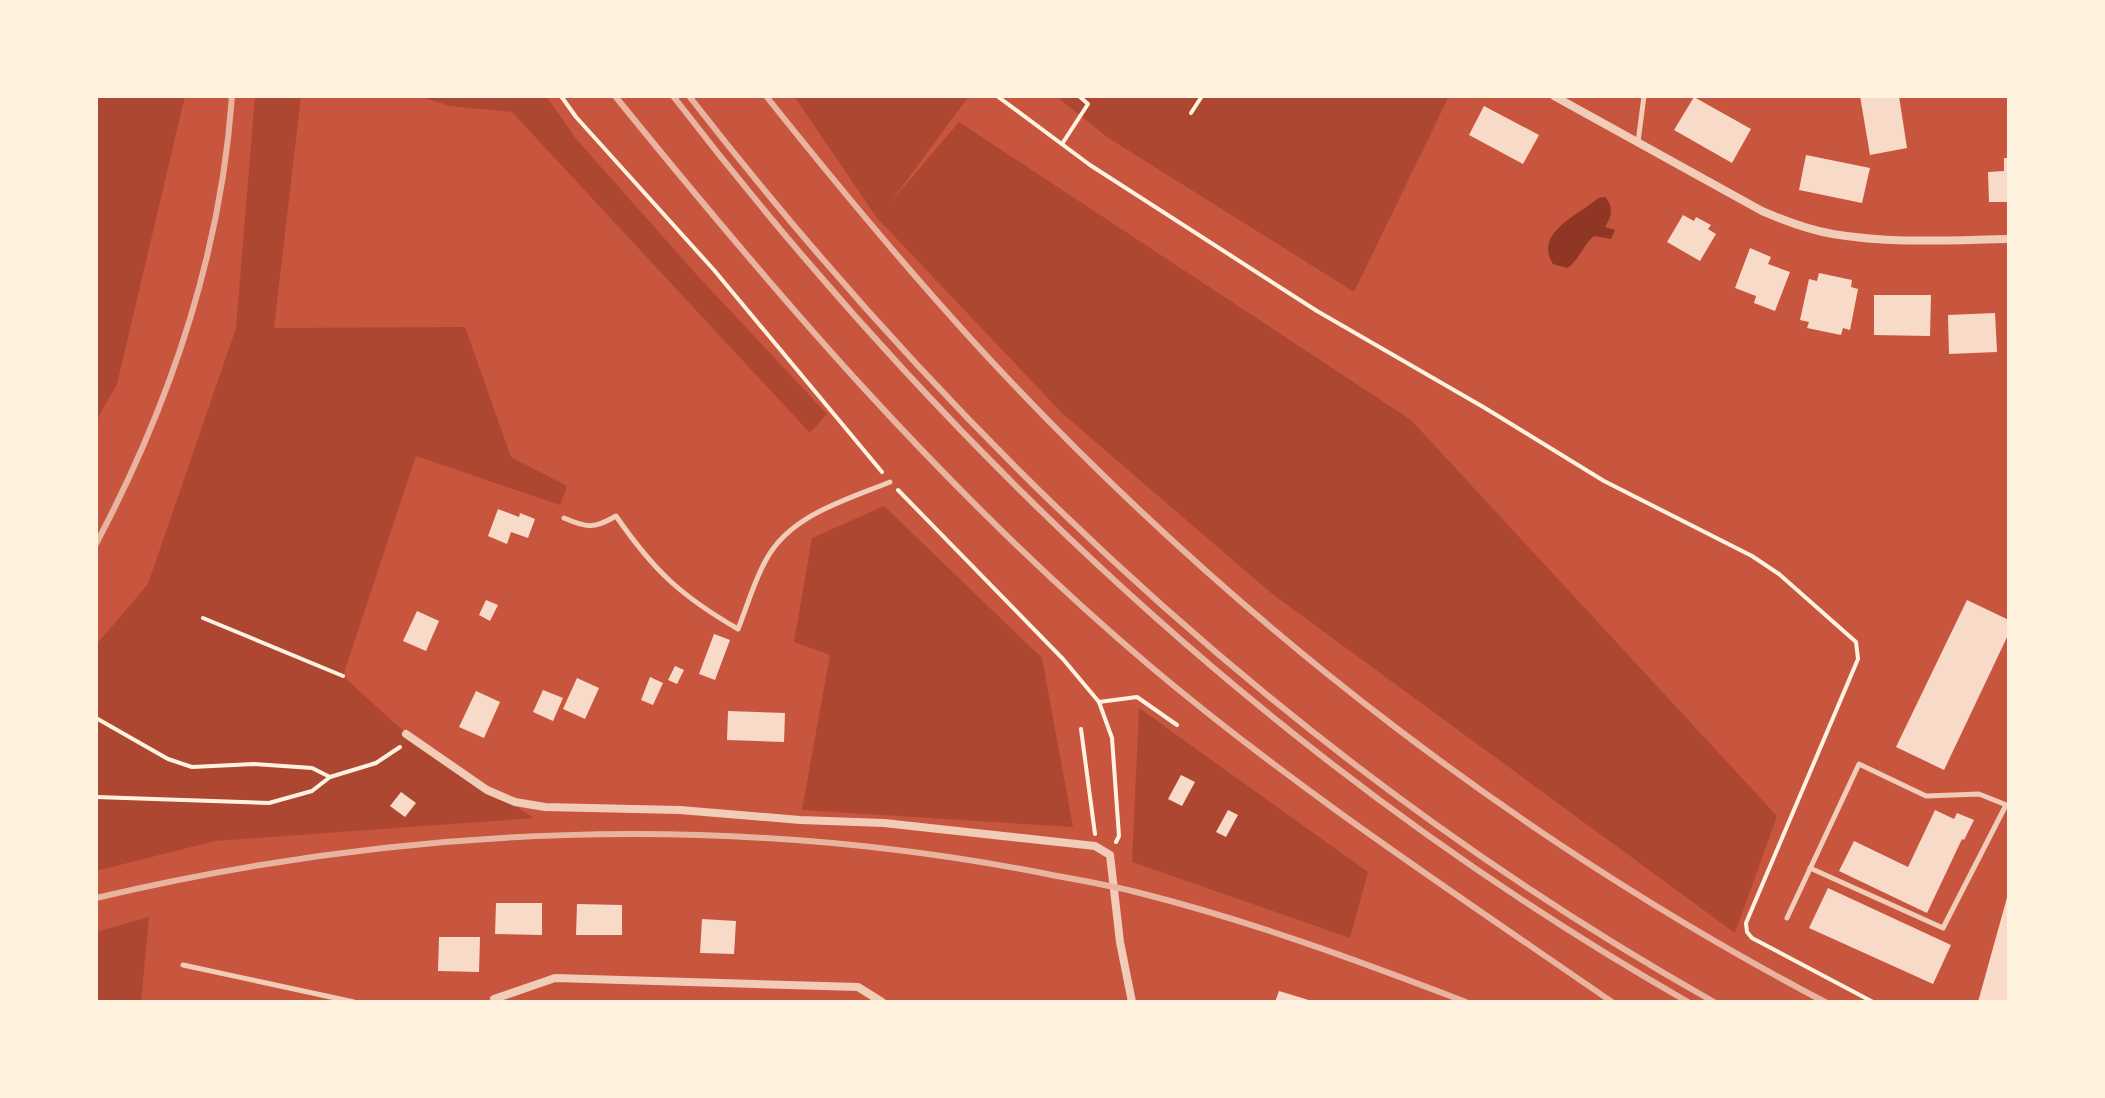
<svg xmlns="http://www.w3.org/2000/svg" width="2105" height="1098" font-family="'Work Sans',sans-serif">
<style>
.green{fill:#ae4732}
.water{fill:#8f3625}
.building{fill:#f7dbc8}
.lines{fill:none;stroke-linecap:round;stroke-linejoin:round}
.path{stroke:#fff3e0;stroke-width:4}
.service{stroke:#f1ccb7;stroke-width:5}
.minor{stroke:#f1ccb7;stroke-width:8}
.rail{stroke:#e9b49f;stroke-width:6}
</style>
<rect width="100%" height="100%" fill="#c8553d"/>
<g class="green">
<polygon points="96,96 185,96 117,384 96,421"/>
<polygon points="255,96 301,96 274,328 465,327 511,457 567,486 560,505 416,456 343,676 413,740 534,818 215,841 96,871 96,645 148,584 236,328"/>
<polygon points="419,96 546,96 577,140 696,274 827,414 810,433 512,112 450,106"/>
<polygon points="794,96 969,96 890,203 959,122 1411,420 1777,816 1735,933 1271,593 1062,413 877,218"/>
<polygon points="1056,96 1449,96 1354,292 1107,137"/>
<polygon points="884,506 1042,658 1073,827 802,810 830,655 794,642 812,538"/>
<polygon points="1139,708 1368,872 1350,938 1132,862"/>
<polygon points="149,917 141,1002 96,1002 96,932"/>
</g>
<path class="water" d="M1605 197C1614 207 1612 216 1605 227L1615 230 1611 239 1594 236C1583 245 1578 262 1567 268L1553 264C1533 232 1580 215 1598 198Z"/>
<g class="building">
<polygon points="1860,96 1899,96 1907,148 1870,155"/>
<polygon points="1694,97 1751,129 1732,163 1674,130"/>
<polygon points="1484,106 1539,135 1523,164 1469,135"/>
<polygon points="1806,155 1870,168 1862,203 1799,190"/>
<polygon points="2004,158 2009,158 2009,202 1989,202 1988,172 2004,171"/>
<polygon points="1683,215 1694,221 1696,217 1711,225 1708,229 1716,234 1700,261 1667,242"/>
<polygon points="1750,248 1771,257 1768,264 1790,272 1775,311 1754,303 1756,296 1735,288"/>
<polygon points="1819,273 1852,280 1851,287 1858,289 1850,330 1843,328 1841,335 1807,328 1809,322 1800,320 1809,279 1817,281"/>
<polygon points="1874,295 1931,295 1930,336 1874,335"/>
<polygon points="1995,313 1997,352 1949,354 1948,315"/>
<polygon points="498,509 519,517 520,513 535,519 528,538 511,532 507,544 488,536"/>
<polygon points="486,600 498,605 490,621 479,615"/>
<polygon points="1967,600 2009,620 2009,633 1944,770 1896,747"/>
<polygon points="417,611 439,621 426,651 403,641"/>
<polygon points="714,634 730,640 715,680 699,674"/>
<polygon points="675,666 684,670 677,684 668,680"/>
<polygon points="650,677 663,683 653,705 641,700"/>
<polygon points="577,678 599,688 585,719 563,709"/>
<polygon points="543,690 563,698 553,721 533,712"/>
<polygon points="476,691 500,702 484,738 459,727"/>
<polygon points="728,711 785,713 784,742 727,740"/>
<polygon points="1181,775 1195,782 1182,806 1168,799"/>
<polygon points="401,792 416,803 405,817 390,806"/>
<polygon points="1228,810 1238,815 1226,837 1216,832"/>
<polygon points="1935,810 1954,819 1957,813 1974,820 1964,840 1962,839 1927,913 1839,871 1854,841 1908,867"/>
<polygon points="1828,888 1951,945 1933,984 1809,928"/>
<polygon points="2008,894 2009,1002 1978,1002"/>
<polygon points="496,903 542,903 542,935 495,934"/>
<polygon points="577,904 622,905 622,935 576,935"/>
<polygon points="702,919 736,921 734,954 700,953"/>
<polygon points="439,937 480,937 479,972 438,971"/>
<polygon points="1279,991 1312,1001 1312,1002 1275,1002"/>
</g>
<g class="lines">
<g class="path">
<polyline points="561,96 576,117 714,270 882,472"/>
<polyline points="997,96 1090,165 1317,311 1485,408 1604,481 1752,556 1779,574 1856,642 1858,659 1746,923 1747,932 1752,938 1873,1002"/>
<polyline points="1191,113 1202,96"/>
<polyline points="1062,144 1088,104 1079,96"/>
<polyline points="898,490 1063,659 1099,702 1112,738 1119,836 1116,842"/>
<polyline points="203,618 343,676"/>
<polyline points="1099,702 1137,697 1177,725"/>
<polyline points="96,718 168,759 192,767 254,764 312,768 330,777"/>
<polyline points="1081,729 1095,834"/>
<polyline points="96,797 269,803 312,791 330,777 376,763 400,747"/>
</g>
<g class="service">
<polyline points="1638,142 1644,96"/>
<path d="M564 518C587 528 594 529 616 516 654 571 681 596 738 629 747 607 754 581 766 560 790 515 846 500 890 482"/>
<polyline points="1810,868 1943,928 2006,805"/>
<polyline points="1787,918 1859,764 1926,796 1979,794 2009,806"/>
<polyline points="183,965 354,1002"/>
</g>
<g class="minor">
<path d="M1554 96 1762 211C1785 221 1809 230 1833 234 1891 244 1951 240 2009 239"/>
<polyline points="406,734 487,790 515,802 545,807 680,810 800,820 884,823 1095,846 1110,855 1120,942 1132,1002"/>
<polyline points="494,999 555,978 858,987 882,1002"/>
</g>
<g class="rail">
<path d="M615 96C782 302 946 493 1150 666 1296 789 1456 894 1612 1002"/>
<path d="M673 96C953 459 1289 774 1688 1002"/>
<path d="M689 96C973 461 1310 774 1714 1002"/>
<path d="M766 96C845 195 926 293 1014 385 1249 632 1523 843 1825 1002"/>
<path d="M96 544C169 406 221 253 232 96"/>
<path d="M96 898C404 825 725 812 1037 872 1071 879 1106 884 1140 893 1251 921 1359 961 1466 1002"/>
</g>
</g>
<rect width="2105" height="1098" fill="none" stroke="#fff3e0" stroke-width="196"/>
</svg>
